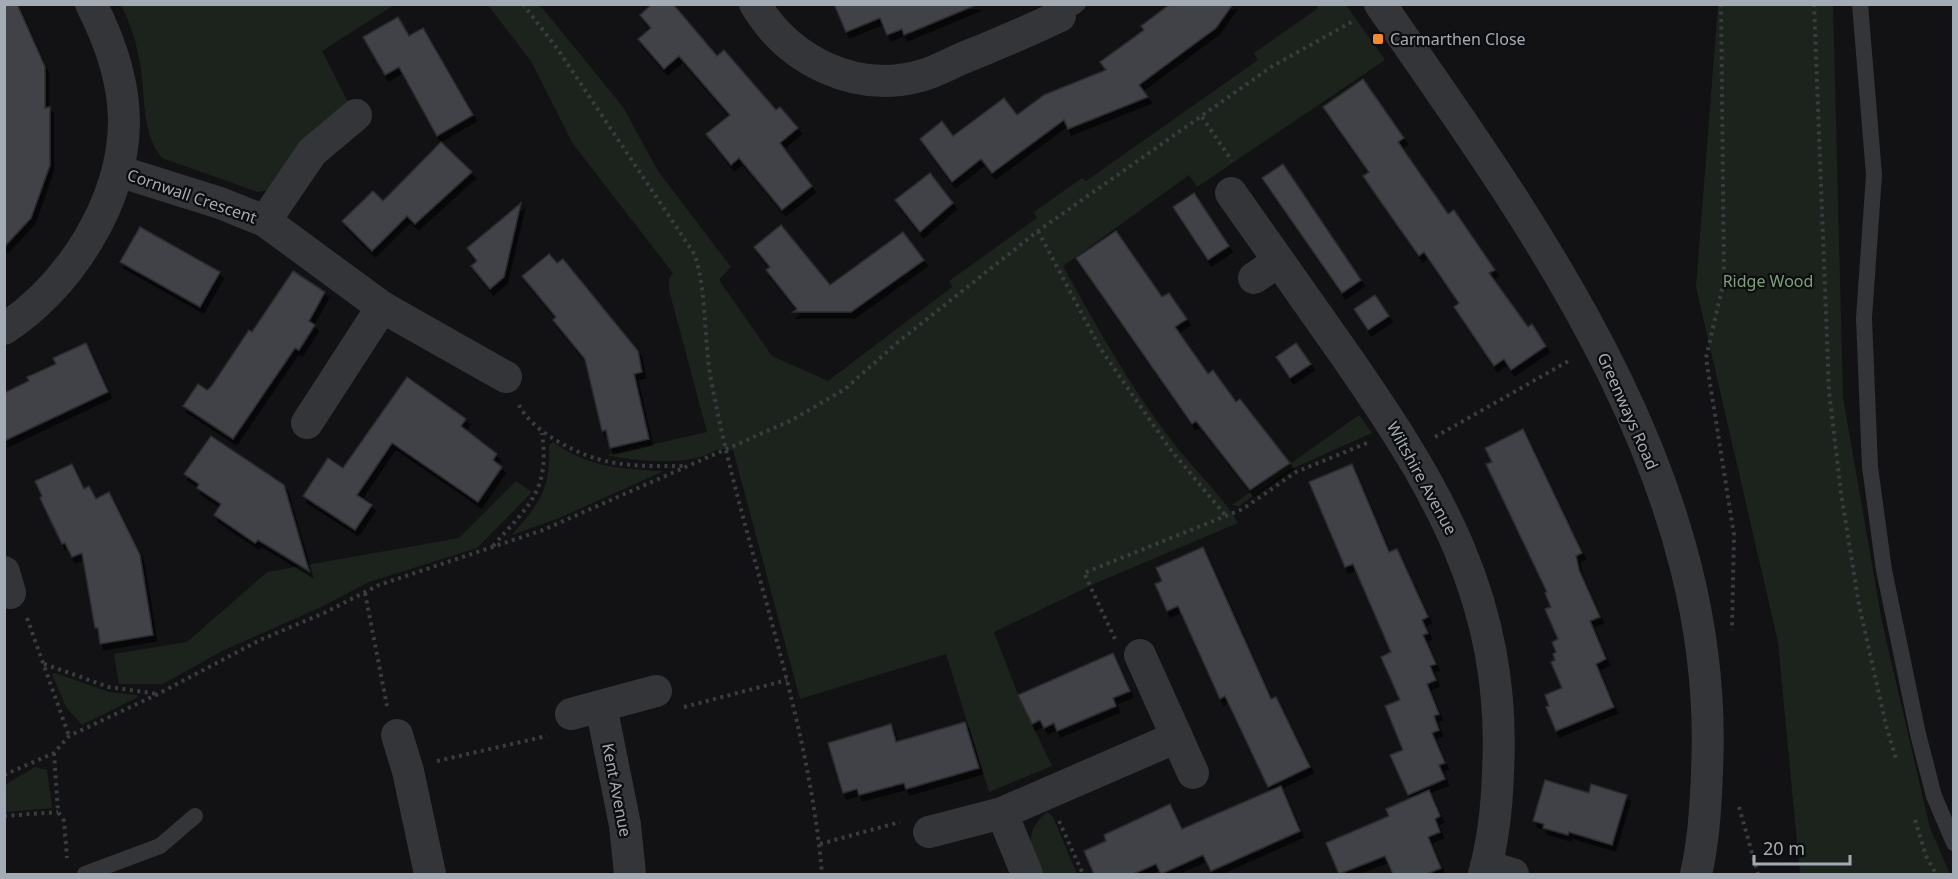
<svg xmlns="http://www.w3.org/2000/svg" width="1958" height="879" font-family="'Noto Sans',sans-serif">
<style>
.green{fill:#1c231c}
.building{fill:#414347;stroke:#2c2d30;stroke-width:1.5;filter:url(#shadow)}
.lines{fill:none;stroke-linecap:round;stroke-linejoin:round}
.path{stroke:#393c40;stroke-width:4;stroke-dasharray:3 4.5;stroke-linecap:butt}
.service{stroke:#333539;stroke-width:16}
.minor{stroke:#333539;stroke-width:32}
.poi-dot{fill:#f48a29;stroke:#0d0d0f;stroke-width:2}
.labels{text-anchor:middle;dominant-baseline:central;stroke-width:4.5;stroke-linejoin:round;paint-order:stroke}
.poi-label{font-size:16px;fill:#a3acb4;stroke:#0d0d0f;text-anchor:start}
.street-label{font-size:16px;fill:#a3acb4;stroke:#0d0d0f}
.park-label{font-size:16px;fill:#7ea07a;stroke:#0d0d0f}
</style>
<defs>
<filter id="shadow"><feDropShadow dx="3.5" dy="6" stdDeviation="0" flood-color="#0009"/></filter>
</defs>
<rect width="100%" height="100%" fill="#121214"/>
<g class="green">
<path d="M121 5H394L322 51 348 102 269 190 258 192 162 158C140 132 146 90 139 58 135 39 130 22 121 5Z"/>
<path d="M488 5H538L544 10 623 107 658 171 731 267 719 280 772 356 828 381 952 287 949 281 1037 218 1034 212 1082 178 1086 181 1258 60 1254 53 1317 9V5H1346L1385 60 1197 187 1189 175 1063 266C1097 327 1131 389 1175 445 1196 472 1221 494 1238 523L1096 583 994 632 1018 695 1052 766 989 792 946 654 800 699 733 450C714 446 713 454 697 458 667 464 636 461 606 455L707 432 669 290V279L673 273 573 144 531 61Z"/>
<polygon points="1718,5 1833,5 1843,397 1882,622 1930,828 1950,874 1800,874 1778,642 1696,287"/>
<polygon points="1359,415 1372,433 1289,470 1239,506 1232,505"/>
<path d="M553 442C590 468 621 469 664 471L559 518 512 535C540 503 551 489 549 445Z"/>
<polygon points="516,481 532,492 477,548 369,582 319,608 224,650 163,684 119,684 114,654 187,642 267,572 459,538"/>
<polygon points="55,673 109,692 137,695 138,697 82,725 66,707 52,674"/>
<polygon points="35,767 47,770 52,808 5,812 5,785"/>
<path d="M1047 812 1053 817 1077 874H1042C1031 849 1022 833 1047 812Z"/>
</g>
<g class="building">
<polygon points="4,4 17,4 45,67 45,108 50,107 50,165 31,218 4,247"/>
<polygon points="652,4 673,4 717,56 724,50 776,110 780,107 798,128 780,143 812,186 782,210 739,158 731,165 706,134 730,115 679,56 664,69 638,39 651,28 640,15"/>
<polygon points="834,4 976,4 976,5 904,35 902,29 887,35 880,18 846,32"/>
<polygon points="1233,4 1216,28 1139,85 1148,97 1068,129 1064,120 992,173 981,159 952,182 920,139 942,121 953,136 1004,98 1017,115 1044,95 1106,70 1100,62 1144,30 1141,26 1169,5"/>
<polygon points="398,17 409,36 423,28 473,115 437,136 399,67 385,75 363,37"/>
<polygon points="1363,79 1404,138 1398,142 1448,214 1454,210 1495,270 1489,273 1528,327 1532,324 1546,346 1511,370 1504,359 1494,366 1454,307 1459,303 1424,252 1419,256 1381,202 1363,176 1369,172 1323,107"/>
<polygon points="441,142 472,172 415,224 407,216 372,251 342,221 373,191 383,201"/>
<polygon points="1283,164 1361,280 1342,293 1262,178"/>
<polygon points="930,173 953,203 920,232 895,200"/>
<polygon points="1194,193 1229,246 1208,260 1173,207"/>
<polygon points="521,203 504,277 490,289 471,266 477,261 467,248"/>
<polygon points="781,225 830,285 903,232 924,260 851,312 793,312 797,309 766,270 770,267 754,247"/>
<polygon points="140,227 220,272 200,307 120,262"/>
<polygon points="1116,231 1162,297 1169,293 1187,319 1175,327 1208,374 1213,370 1236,402 1240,399 1290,463 1250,490 1196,421 1192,424 1076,258"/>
<polygon points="549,254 557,263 563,259 638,351 642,372 634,374 649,439 610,448 606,430 602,431 585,359 553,320 556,317 522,276"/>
<polygon points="293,271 325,292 309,321 315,325 299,350 295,348 233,439 183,406 198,384 207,390 211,387 249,330 252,332"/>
<polygon points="1375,295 1389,316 1368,330 1354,309"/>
<polygon points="86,343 108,392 4,441 4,393 29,381 27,377 56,364 53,358"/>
<polygon points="1296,343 1311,364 1290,378 1276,357"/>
<polygon points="407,377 466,419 461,426 497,454 493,460 502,467 478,502 392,443 357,495 372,505 355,530 303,496 328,458 343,468"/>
<polygon points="1523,429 1582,553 1576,556 1579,570 1600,617 1590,621 1606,659 1596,664 1614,707 1556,731 1546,707 1549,706 1545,695 1562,688 1551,662 1555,660 1553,654 1556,652 1552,642 1558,639 1545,609 1551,607 1545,593 1547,592 1486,464 1492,462 1485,448"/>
<polygon points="211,436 284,485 309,571 258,540 255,543 214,515 221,504 197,488 199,484 184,474"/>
<polygon points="72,464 84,489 89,486 96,499 109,492 140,555 153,635 100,644 98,628 95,628 82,553 72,557 65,543 62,544 40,498 42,496 35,481"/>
<polygon points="1352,464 1389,552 1397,549 1428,617 1422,620 1428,633 1423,635 1436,664 1430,666 1436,680 1427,684 1439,714 1434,716 1439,730 1432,733 1445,763 1439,765 1445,779 1408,795 1390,755 1403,750 1385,706 1400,700 1381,657 1391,652 1353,564 1345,567 1309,482"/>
<polygon points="1203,547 1271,699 1276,697 1310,767 1268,787 1225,696 1220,699 1178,606 1167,611 1155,584 1162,581 1156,568"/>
<polygon points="1113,653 1130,691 1113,698 1116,706 1057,731 1054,723 1044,728 1040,720 1032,724 1018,695"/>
<polygon points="965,722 979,768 906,789 904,783 859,795 857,789 843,793 828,743 891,724 896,742"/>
<polygon points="1545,780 1589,793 1591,784 1627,795 1612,845 1569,832 1568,835 1543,828 1544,824 1533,821"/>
<polygon points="1281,786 1300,831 1211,871 1203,855 1161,874 1156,864 1133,874 1094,874 1084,851 1106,841 1104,835 1170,804 1182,829"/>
<polygon points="1429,790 1440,816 1435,819 1440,832 1428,837 1441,868 1427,874 1393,874 1385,856 1339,874 1326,843 1389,816 1386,809"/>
</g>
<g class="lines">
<g class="path">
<path d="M523 4 559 51 695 255C708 299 703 341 712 385 743 548 808 708 822 874"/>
<polyline points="1721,4 1724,280 1706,358 1734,535 1732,630"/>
<polyline points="1814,4 1829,391 1841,493 1859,605 1886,725 1897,762"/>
<polyline points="1202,117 1232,161"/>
<polyline points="1038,231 1100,348 1170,449 1226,516"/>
<path d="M519 405C532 432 581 457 610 462 635 467 659 466 684 466"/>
<polyline points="1435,437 1572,359"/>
<path d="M493 546C529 505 550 491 542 433"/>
<polyline points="365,593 387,706"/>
<polyline points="27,618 69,736"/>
<polyline points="1115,639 1084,573 1243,509 1296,472 1367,443"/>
<polyline points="44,664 109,687 158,694"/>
<polyline points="684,707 787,680"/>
<polyline points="54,753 58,812 64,821 67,858"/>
<polyline points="437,761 547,736"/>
<polyline points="4,775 54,753 69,736 158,694 260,640 324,613 379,585 543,530 792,420 845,389 898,342 1038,231 1271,67 1355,20"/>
<polyline points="1739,807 1758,874"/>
<polyline points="4,816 58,812"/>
<polyline points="1915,820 1926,856 1936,874"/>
<polyline points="1059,821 1083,874"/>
<polyline points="820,844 900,822"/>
</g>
<g class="service">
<polyline points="1860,4 1874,175 1864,318 1870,467 1884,570 1918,734 1934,796 1954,843"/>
<polyline points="1060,16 1078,4"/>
<polyline points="85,874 160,846 195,816"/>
</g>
<g class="minor">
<path d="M755 4C788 60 855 94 920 76 935 72 949 64 963 58 996 45 1028 31 1060 16"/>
<path d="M1380 4C1538 231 1721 480 1707 770 1706 805 1704 841 1696 874"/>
<polyline points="118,171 220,203 265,221 382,307 506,377"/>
<path d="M1231 193C1268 246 1306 299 1343 352 1437 487 1507 601 1498 772 1497 806 1493 842 1484 874"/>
<polyline points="265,221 312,152 356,115"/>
<polyline points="1254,278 1279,261"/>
<path d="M4 329C70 285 123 203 124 122 124 81 110 41 91 4"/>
<polyline points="307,423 382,307"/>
<polyline points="4,572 10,593"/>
<polyline points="1140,655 1193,773"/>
<polyline points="601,706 625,825 630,874"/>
<polyline points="571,714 656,691"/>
<polyline points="397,735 408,771 430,874"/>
<polyline points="1002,813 1027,874"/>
<polyline points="929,832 1002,813 1177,737"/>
<polyline points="1486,866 1513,874"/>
</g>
</g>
<rect class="poi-dot" x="1372" y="33" width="12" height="12" rx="3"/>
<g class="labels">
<g class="poi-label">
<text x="1390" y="39">Carmarthen Close</text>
</g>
<g class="street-label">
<text transform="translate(192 196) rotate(19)">Cornwall Crescent</text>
<text transform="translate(1628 411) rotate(66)">Greenways Road</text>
<text transform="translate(1422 478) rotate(61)">Wiltshire Avenue</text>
<text transform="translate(617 790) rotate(79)">Kent Avenue</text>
</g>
<g class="park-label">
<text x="1768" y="281">Ridge Wood</text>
</g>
</g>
<rect width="1958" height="879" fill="none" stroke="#a3acb4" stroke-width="12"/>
<path d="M1754 855v9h96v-9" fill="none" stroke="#a3acb4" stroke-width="3"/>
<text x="1763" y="855" font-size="18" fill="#a3acb4" stroke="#0d0d0f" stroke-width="4.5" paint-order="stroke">20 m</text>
</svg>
